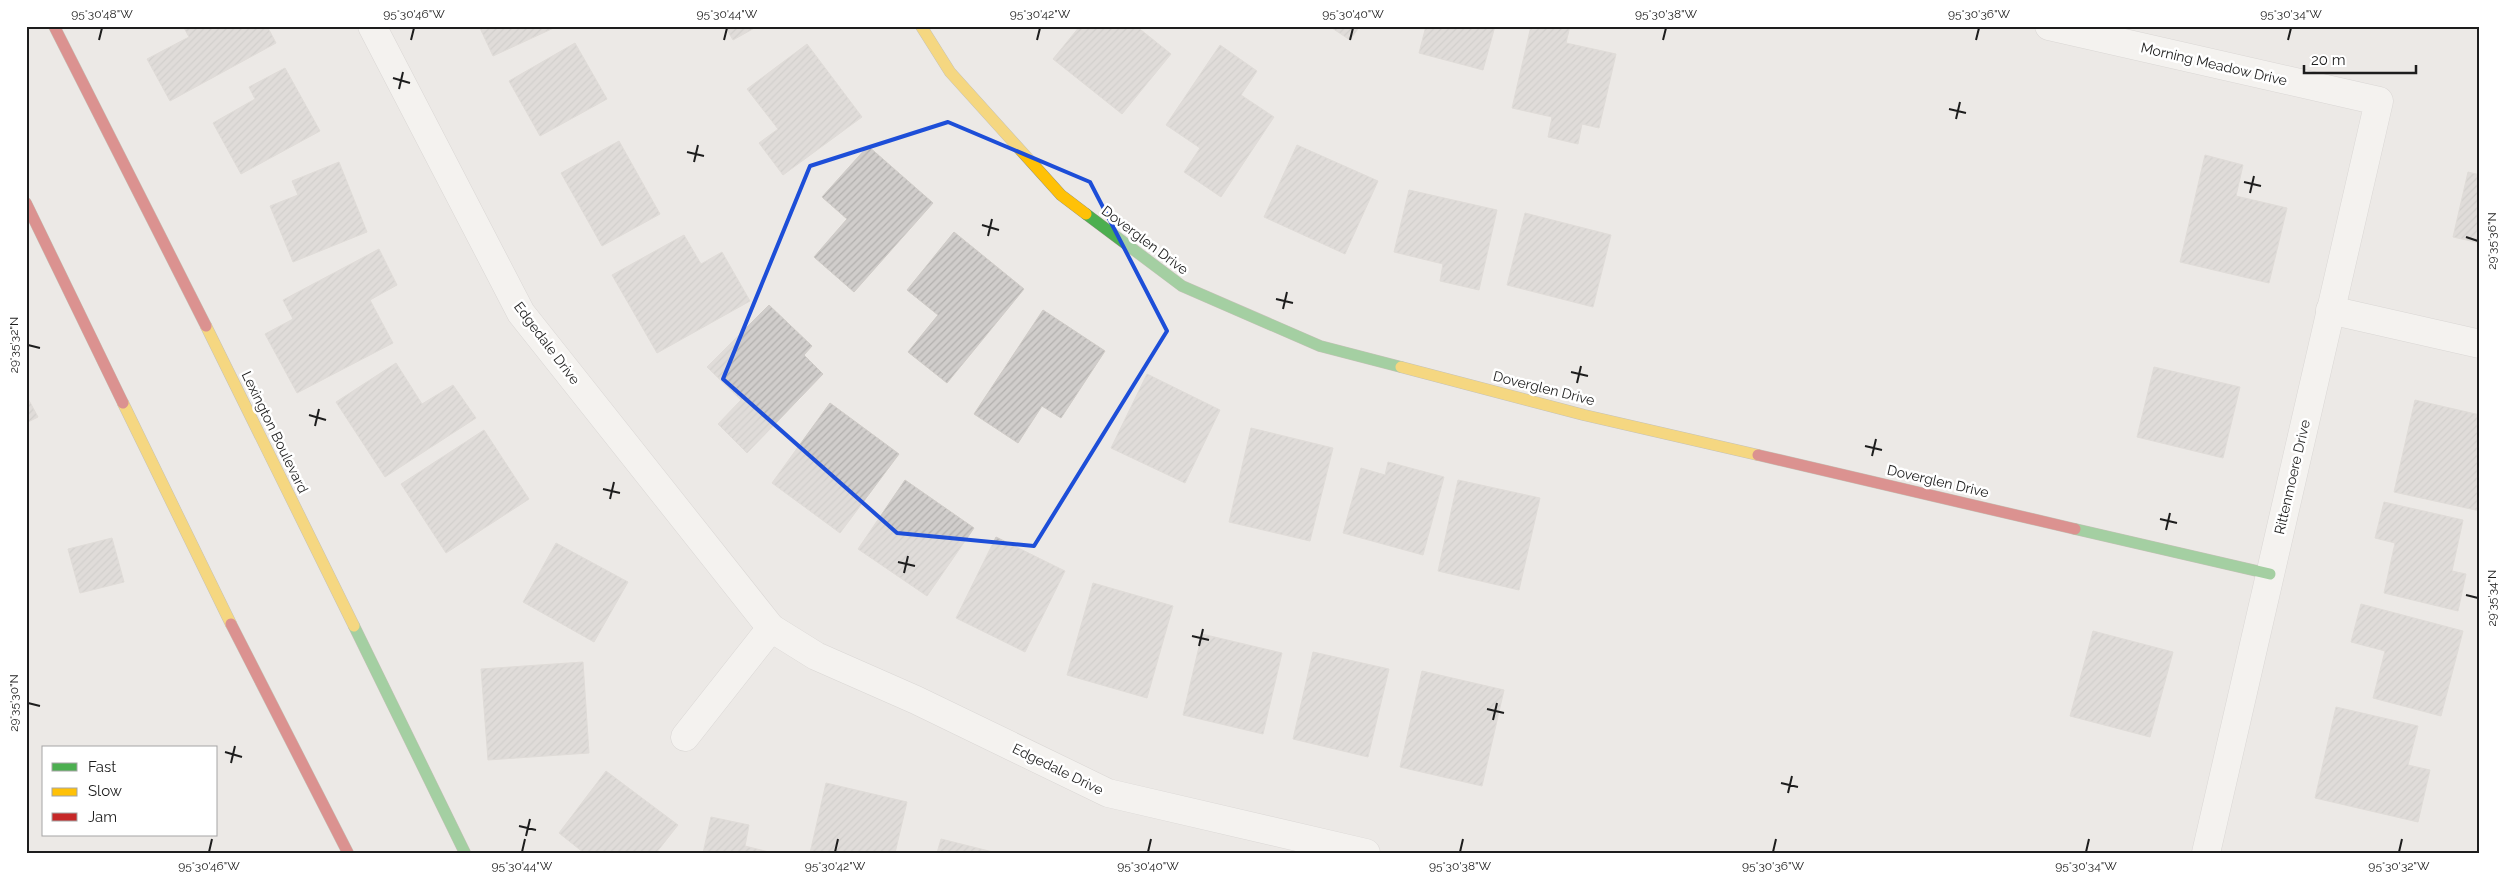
<svg xmlns="http://www.w3.org/2000/svg" width="2506" height="879" font-family="Raleway,sans-serif">
<style>
.building{fill:url(#building-hatch);stroke:#cfcbc7}
.lines{fill:none;stroke-linecap:round;stroke-linejoin:round}
.street-casing{stroke:#c3c1c0;stroke-width:29}
.fast-casing{stroke:#949380;stroke-width:12}
.slow-casing{stroke:#949380;stroke-width:12}
.jam-casing{stroke:#949380;stroke-width:12}
.street{stroke:#fcfcfb;stroke-width:28}
.fast{stroke:#4caf50;stroke-width:11}
.slow{stroke:#ffc107;stroke-width:11}
.jam{stroke:#c62828;stroke-width:11}
.marked{fill:none;stroke:#1d4ed8;stroke-width:4;stroke-linejoin:round}
.ticks{fill:none;stroke:#1d1d1d;stroke-width:2}
.labels{text-anchor:middle;dominant-baseline:central;stroke-width:5;stroke-linejoin:round;paint-order:stroke}
.street-label{font-size:14px;fill:#1d1d1d;stroke:#fff}
.neatline{fill:none;stroke:#1d1d1d;stroke-width:2}
.ticks-label{font-size:12px;text-anchor:middle;fill:#1d1d1d}
</style>
<defs>
<pattern id="building-hatch" width="6" height="6" patternUnits="userSpaceOnUse" patternTransform="scale(1.25)"><rect width="6" height="6" fill="#d0cdcb"/><path d="M-1 1l2-2M0 6l6-6M5 7l2-2" fill="none" stroke="#b2b0ae"/></pattern>
</defs>
<rect width="100%" height="100%" fill="#ece9e6"/>
<g class="building">
<polygon points="183,26 267,26 276,43 170,101 147,59 189,37"/>
<polygon points="479,26 558,26 493,56"/>
<polygon points="725,26 758,26 733,40"/>
<polygon points="1080,26 1136,26 1171,54 1122,114 1053,59"/>
<polygon points="1329,26 1360,26 1350,40"/>
<polygon points="1426,26 1495,26 1483,70 1419,53"/>
<polygon points="1531,26 1570,26 1566,43 1616,54 1599,128 1582,124 1578,144 1548,137 1552,117 1512,108"/>
<polygon points="575,43 607,99 540,136 509,81"/>
<polygon points="807,44 862,117 783,175 759,143 778,129 747,89"/>
<polygon points="1220,45 1257,71 1241,95 1274,117 1221,197 1184,172 1200,148 1166,125"/>
<polygon points="285,68 320,131 241,174 213,123 255,99 249,87"/>
<polygon points="619,141 660,214 602,246 561,173"/>
<polygon points="1297,145 1378,181 1345,254 1264,217"/>
<polygon points="868,146 933,203 854,292 814,257 847,219 822,197"/>
<polygon points="2205,155 2243,165 2236,196 2287,208 2269,283 2180,262"/>
<polygon points="339,162 367,232 293,262 270,206 298,195 292,181"/>
<polygon points="2468,172 2480,175 2480,243 2453,237"/>
<polygon points="1409,190 1497,210 1479,290 1440,281 1443,264 1394,252"/>
<polygon points="1525,213 1611,235 1593,307 1507,285"/>
<polygon points="954,232 1024,289 947,383 908,352 938,315 907,290"/>
<polygon points="684,235 701,264 722,252 750,301 657,353 612,275"/>
<polygon points="379,249 397,285 370,300 393,343 297,393 265,334 293,319 283,300"/>
<polygon points="769,305 812,346 804,355 823,374 747,453 718,424 741,400 707,367"/>
<polygon points="1043,310 1105,351 1061,418 1042,406 1018,443 974,414"/>
<polygon points="396,363 422,404 453,385 476,418 385,477 336,402"/>
<polygon points="2154,367 2240,387 2223,458 2137,437"/>
<polygon points="1147,374 1220,410 1185,483 1111,448"/>
<polygon points="26,395 38,417 26,423"/>
<polygon points="2415,400 2480,415 2480,511 2394,492"/>
<polygon points="830,403 899,454 840,533 772,483"/>
<polygon points="1251,428 1333,448 1310,541 1229,522"/>
<polygon points="484,430 529,499 446,553 401,484"/>
<polygon points="1388,462 1444,477 1423,555 1343,533 1361,468 1385,475"/>
<polygon points="905,480 974,528 927,596 858,549"/>
<polygon points="1458,480 1540,498 1519,590 1438,571"/>
<polygon points="2384,502 2463,520 2452,571 2466,574 2458,611 2384,593 2395,543 2375,538"/>
<polygon points="996,537 1065,571 1025,652 956,618"/>
<polygon points="112,538 124,582 80,593 68,549"/>
<polygon points="556,543 628,582 594,642 523,602"/>
<polygon points="1093,583 1173,606 1147,698 1067,675"/>
<polygon points="2361,604 2463,631 2441,716 2373,698 2385,651 2351,642"/>
<polygon points="2093,631 2173,652 2150,737 2070,716"/>
<polygon points="1202,634 1282,653 1263,734 1183,715"/>
<polygon points="1313,652 1389,669 1368,757 1293,739"/>
<polygon points="583,662 589,753 488,760 481,669"/>
<polygon points="1422,671 1504,690 1482,786 1400,767"/>
<polygon points="2336,707 2418,726 2408,765 2430,770 2418,822 2315,798"/>
<polygon points="606,771 678,825 656,853 584,853 559,833"/>
<polygon points="826,783 907,802 895,853 810,853"/>
<polygon points="711,817 749,825 745,846 773,853 703,853"/>
<polygon points="941,839 997,853 937,853"/>
</g>
<g class="lines">
<defs>
<g id="street">
<polyline points="372,26 521,313 771,628 816,656 916,700 1108,793 1366,853"/>
<polyline points="2049,26 2379,101 2206,853"/>
<polyline points="2330,310 2480,344"/>
<polyline points="685,737 771,628"/>
</g>
<g id="fast">
<polyline points="1086,214 1182,286 1320,346 1401,367"/>
<polyline points="2075,529 2270,574"/>
<polyline points="354,626 465,853"/>
</g>
<g id="slow">
<polyline points="921,26 950,72 1061,195 1086,214"/>
<polyline points="206,326 354,626"/>
<polyline points="1401,367 1584,415 1758,455"/>
<polyline points="123,403 231,624"/>
</g>
<g id="jam">
<polyline points="54,26 206,326"/>
<polyline points="26,203 123,403"/>
<polyline points="1758,455 2075,529"/>
<polyline points="231,624 348,853"/>
</g>
</defs>
<use href="#street" class="street-casing"/>
<use href="#fast" class="fast-casing"/>
<use href="#slow" class="slow-casing"/>
<use href="#jam" class="jam-casing"/>
<use href="#street" class="street"/>
<use href="#fast" class="fast"/>
<use href="#slow" class="slow"/>
<use href="#jam" class="jam"/>
</g>
<path d="M0 0H2506V879H0ZM948 122 1090 182 1167 331 1034 546 897 533 723 379 810 166Z" fill="#ece9e6" fill-opacity=".55" fill-rule="evenodd"/>
<path class="marked" d="M948 122 1090 182 1167 331 1034 546 897 533 723 379 810 166Z"/>
<path class="ticks" d="M99 40 102 28M411 40 414 28M724 40 727 28M1037 40 1040 28M1350 40 1353 28M1663 40 1666 28M1976 40 1979 28M2288 40 2291 28M393 78 410 83M399 89 403 72M1949 109 1966 113M1956 119 1960 102M687 152 704 156M694 162 698 145M2244 182 2261 186M2250 193 2254 176M982 225 999 230M988 236 992 219M2466 237 2478 241M1276 299 1293 303M1283 309 1287 292M28 345 40 348M1571 372 1588 376M1577 383 1581 366M309 415 326 420M315 426 319 409M1865 446 1882 450M1872 456 1876 439M603 489 620 493M610 499 614 482M2160 519 2177 523M2166 530 2170 513M898 562 915 566M904 573 908 556M2466 595 2478 598M1192 636 1209 640M1199 646 1203 629M28 703 40 706M1487 709 1504 713M1493 720 1497 703M225 752 242 757M231 763 235 746M1781 783 1798 787M1788 793 1792 776M519 826 536 830M526 836 530 819M209 852 212 839M522 852 525 839M835 852 838 839M1148 852 1151 839M1460 852 1463 839M1773 852 1776 839M2086 852 2089 839M2399 852 2402 839"/>
<g class="labels">
<g class="street-label">
<text transform="translate(2214 64) rotate(13)">Morning Meadow Drive</text>
<text transform="translate(1145 240) rotate(37)">Doverglen Drive</text>
<text transform="translate(547 343) rotate(53)">Edgedale Drive</text>
<text transform="translate(1544 388) rotate(14)">Doverglen Drive</text>
<text transform="translate(275 432) rotate(64)">Lexington Boulevard</text>
<text transform="translate(2292 477) rotate(-77)">Rittenmoere Drive</text>
<text transform="translate(1938 481) rotate(13)">Doverglen Drive</text>
<text transform="translate(1058 769) rotate(26)">Edgedale Drive</text>
</g>
</g>
<rect width="2506" height="879" fill="none" stroke="#ffffff" stroke-width="55"/>
<rect x="42" y="746" width="175" height="90" fill="#ffffff" stroke="#a5a5a5"/>
<rect x="52" y="763" width="25" height="8" fill="#4caf50" stroke="#a5a5a5"/>
<text x="88" y="772" font-size="15" fill="#1d1d1d">Fast</text>
<rect x="52" y="788" width="25" height="8" fill="#ffc107" stroke="#a5a5a5"/>
<text x="88" y="796" font-size="15" fill="#1d1d1d">Slow</text>
<rect x="52" y="813" width="25" height="8" fill="#c62828" stroke="#a5a5a5"/>
<text x="88" y="822" font-size="15" fill="#1d1d1d">Jam</text>
<path d="M2304 65v8h112v-8" fill="none" stroke="#1d1d1d" stroke-width="2.5"/>
<text x="2311" y="65" font-size="15" fill="#1d1d1d" stroke="#ffffff" stroke-width="4" paint-order="stroke">20 m</text>
<rect x="28" y="28" width="2450" height="824" class="neatline"/>
<g class="ticks-label">
<text x="102" y="18">95°30'48"W</text>
<text x="414" y="18">95°30'46"W</text>
<text x="727" y="18">95°30'44"W</text>
<text x="1040" y="18">95°30'42"W</text>
<text x="1353" y="18">95°30'40"W</text>
<text x="1666" y="18">95°30'38"W</text>
<text x="1979" y="18">95°30'36"W</text>
<text x="2291" y="18">95°30'34"W</text>
<text transform="translate(2492 241) rotate(-90)" y="4">29°35'36"N</text>
<text transform="translate(14 345) rotate(-90)" y="4">29°35'32"N</text>
<text transform="translate(2492 598) rotate(-90)" y="4">29°35'34"N</text>
<text transform="translate(14 703) rotate(-90)" y="4">29°35'30"N</text>
<text x="209" y="870">95°30'46"W</text>
<text x="522" y="870">95°30'44"W</text>
<text x="835" y="870">95°30'42"W</text>
<text x="1148" y="870">95°30'40"W</text>
<text x="1460" y="870">95°30'38"W</text>
<text x="1773" y="870">95°30'36"W</text>
<text x="2086" y="870">95°30'34"W</text>
<text x="2399" y="870">95°30'32"W</text>
</g>
</svg>
